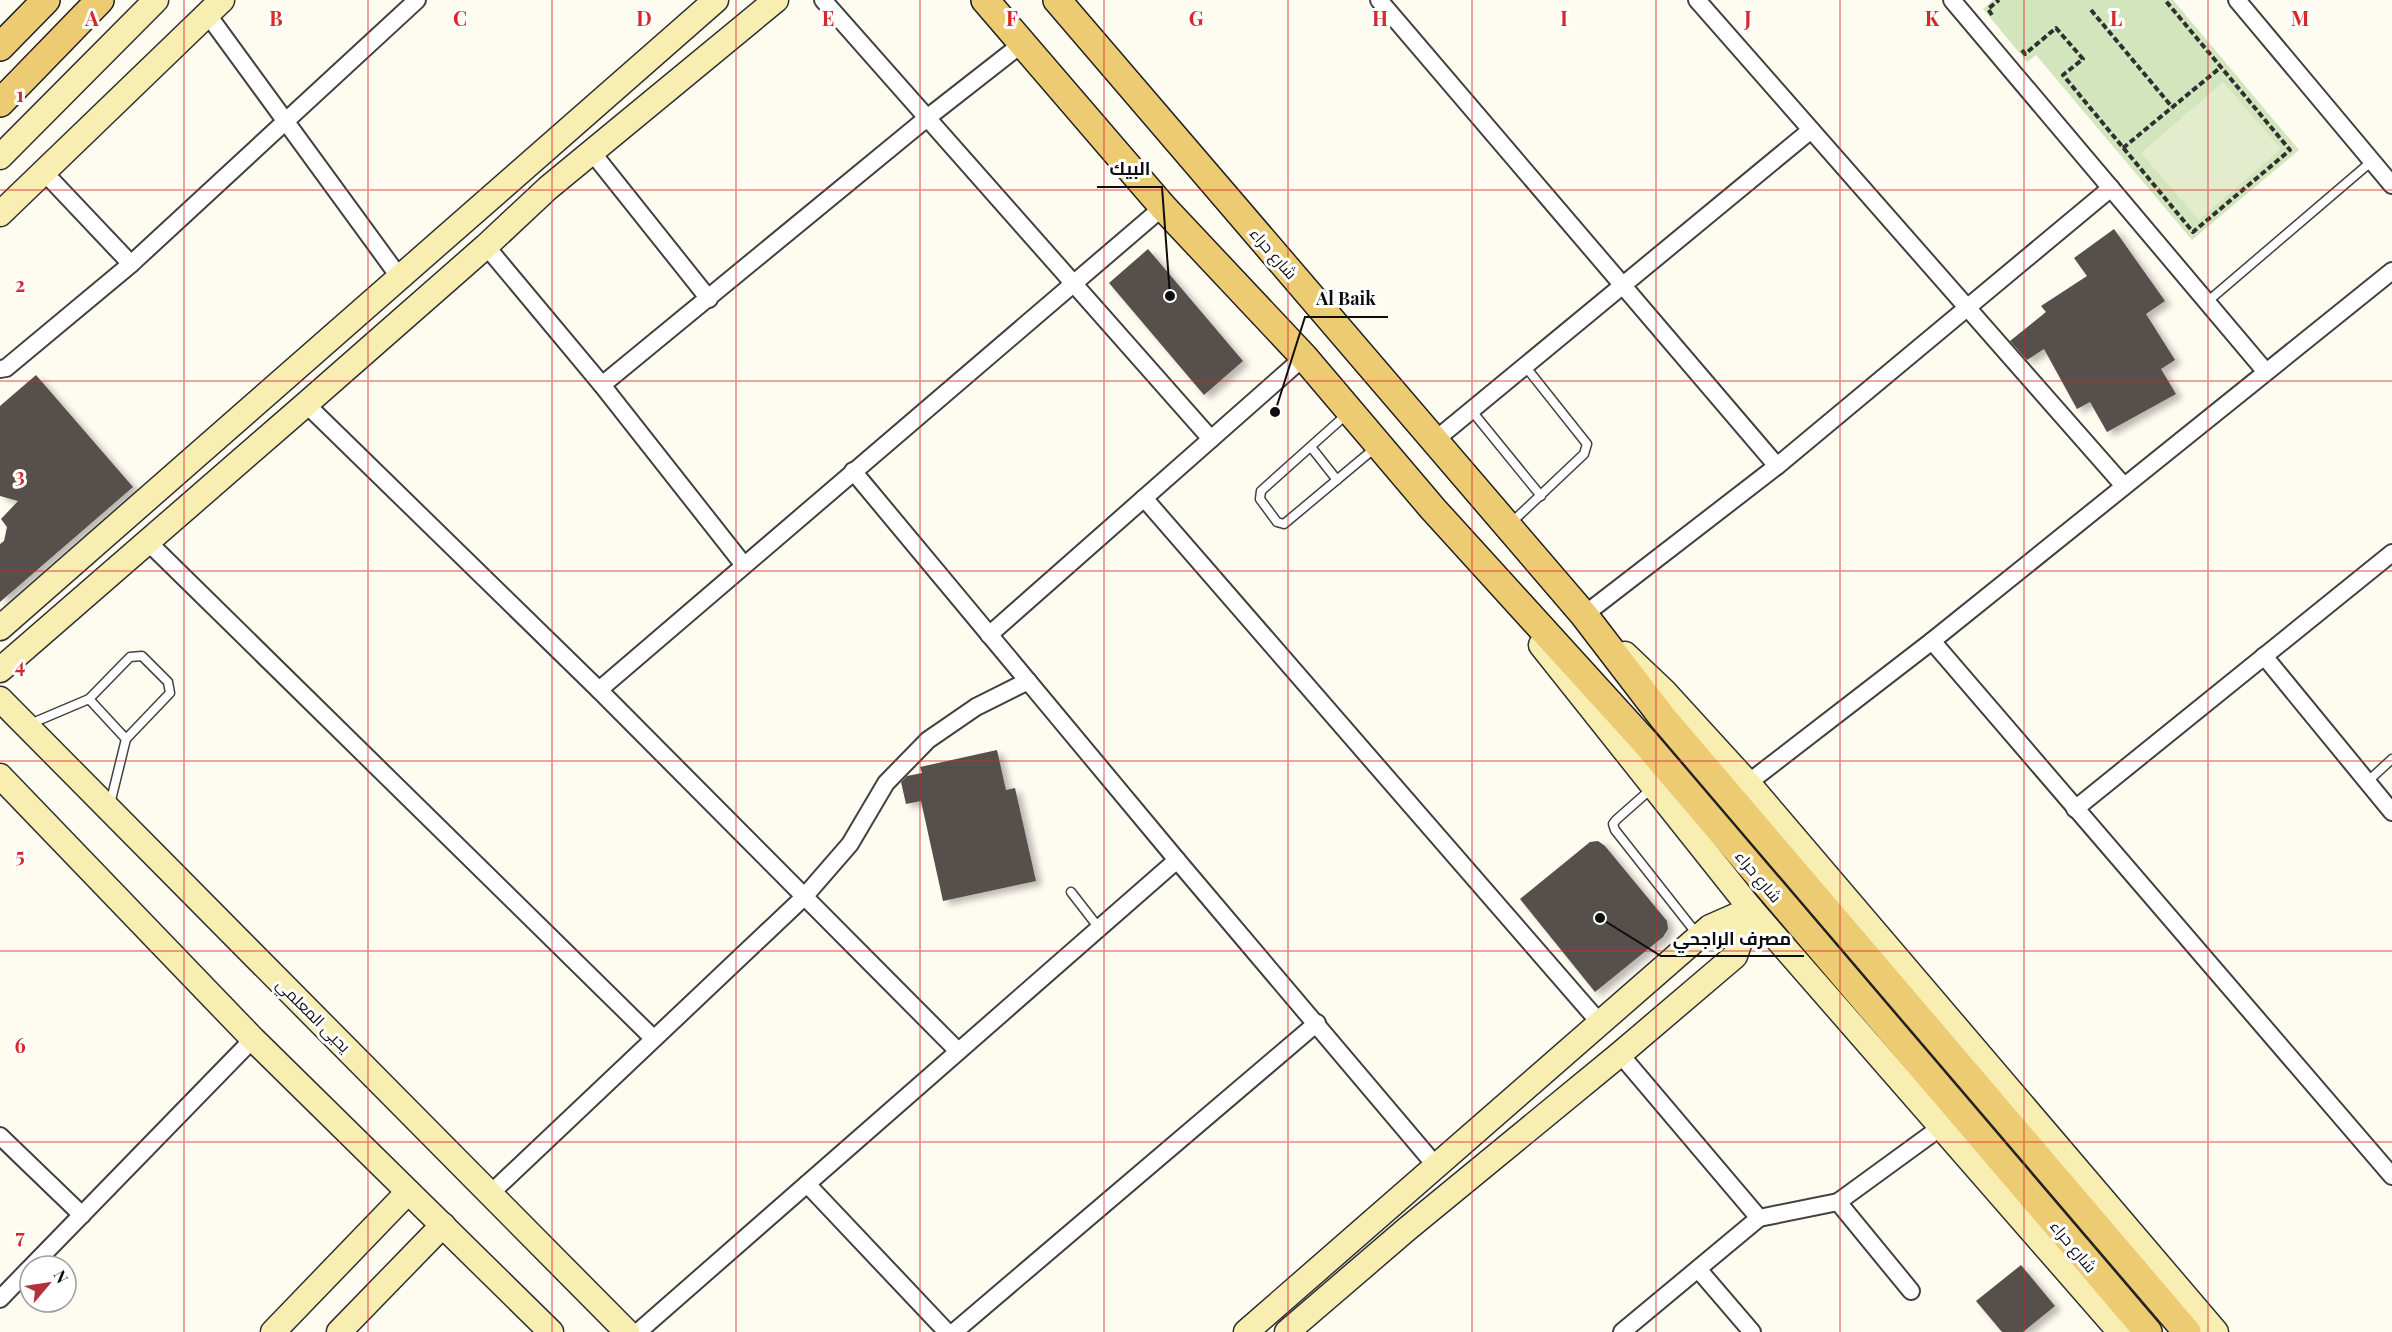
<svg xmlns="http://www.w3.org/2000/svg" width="2392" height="1332" font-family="'Playfair Display',Cairo,serif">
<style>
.green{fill:#d3e5bd}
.pitch{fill:#e3edce}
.building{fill:#564f4b;filter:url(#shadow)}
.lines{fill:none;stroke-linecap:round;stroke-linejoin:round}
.lane-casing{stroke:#414141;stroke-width:11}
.street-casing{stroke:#414141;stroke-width:20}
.secondary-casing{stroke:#303030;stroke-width:27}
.primary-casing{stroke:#1f1f1f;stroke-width:30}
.path{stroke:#303030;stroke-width:4;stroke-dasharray:6 3;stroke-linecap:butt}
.lane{stroke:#fff;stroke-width:8}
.street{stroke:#fff;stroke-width:16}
.secondary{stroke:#f8eeb2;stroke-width:24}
.primary{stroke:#eccb72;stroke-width:27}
.grid{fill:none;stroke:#d62828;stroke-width:1.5;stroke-opacity:0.55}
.labels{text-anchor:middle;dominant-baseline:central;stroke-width:6;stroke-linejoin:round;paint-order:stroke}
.street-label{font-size:16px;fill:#0e0e0e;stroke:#fff}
.grid-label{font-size:20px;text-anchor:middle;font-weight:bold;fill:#d62828;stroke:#fff;stroke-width:6;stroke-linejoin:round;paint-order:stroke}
.leader{fill:none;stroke:#0e0e0e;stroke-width:2}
.callout-dot{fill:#0e0e0e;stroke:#fff;stroke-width:2}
.callout-label{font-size:18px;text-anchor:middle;font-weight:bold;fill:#0e0e0e;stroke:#fff;stroke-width:6;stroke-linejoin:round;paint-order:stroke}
</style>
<defs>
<filter id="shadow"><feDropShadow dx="6" dy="4" stdDeviation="3" flood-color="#0004"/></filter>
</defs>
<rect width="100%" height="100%" fill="#fefbf1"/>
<polygon class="green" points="1993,0 2173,0 2299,150 2192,240 2036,55 2027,62 1983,9"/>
<polygon class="pitch" points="2223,82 2281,149 2199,220 2141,153"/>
<g class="building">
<polygon points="2114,229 2165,301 2146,314 2175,360 2161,369 2176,394 2107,432 2090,402 2077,409 2044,349 2027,360 2010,341 2046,312 2041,306 2087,276 2074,258"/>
<polygon points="1148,249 1243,361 1204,395 1109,283"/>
<polygon points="36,375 133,487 0,602 0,544 4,541 7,527 1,519 18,501 0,496 0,406"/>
<polygon points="997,750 1006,790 1015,788 1036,881 943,901 921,801 906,804 901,782 907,776 922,773 920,767"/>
<polygon points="1598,841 1605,846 1667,921 1668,929 1663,937 1595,992 1520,899 1590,842"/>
<polygon points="2021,1265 2055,1306 2023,1332 2002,1332 1976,1301"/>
</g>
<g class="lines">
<defs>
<g id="lane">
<polyline points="2207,302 2372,161"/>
<polyline points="1471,410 1541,496"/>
<polyline points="1347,414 1261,491 1260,499 1277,522 1284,524 1375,448"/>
<polyline points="1311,447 1337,480"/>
<polyline points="1510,524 1584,454 1587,444 1525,366"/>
<polyline points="89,699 126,739"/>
<polyline points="30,724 89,699 130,657 142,656 168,682 170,693 126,739 110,804"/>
<polyline points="2367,782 2392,759"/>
<polyline points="1651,789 1616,820 1613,824 1615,830 1697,934"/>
<polyline points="1071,892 1099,928"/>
</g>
<g id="street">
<polyline points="823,0 1211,439"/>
<polyline points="1379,0 1777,466"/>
<polyline points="1697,0 2124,486"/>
<polyline points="1952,0 2266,372"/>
<polyline points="2237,0 2392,185"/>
<polyline points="208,15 400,278"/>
<polyline points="591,151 709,299"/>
<polyline points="43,171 131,264"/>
<polyline points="486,246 602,385 743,564"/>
<polyline points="0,369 6,368 131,264 417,0"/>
<polyline points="602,385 927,118 1023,43"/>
<polyline points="306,404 599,690 958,1051"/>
<polyline points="1434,441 1811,130"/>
<polyline points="853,471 1177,860 1436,1166"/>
<polyline points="1144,498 1600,1023"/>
<polyline points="148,542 653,1038"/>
<polyline points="1584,615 1777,466 2111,188"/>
<polyline points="989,635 1304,357"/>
<polyline points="1932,641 2392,1176"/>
<polyline points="2264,656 2392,812"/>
<polyline points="599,690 1163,207"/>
<polyline points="1748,783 1932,641 2392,271"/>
<polyline points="2075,809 2392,553"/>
<polyline points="1620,1054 1759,1218 1838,1202 1911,1291"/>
<polyline points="0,1136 82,1215"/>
<polyline points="807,1184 947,1332"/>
<polyline points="490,1194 804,897 850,844 886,783 928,740 976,707 1028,681"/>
<polyline points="1838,1202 1941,1127"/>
<polyline points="32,1266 253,1039"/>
<polyline points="1698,1269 1752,1332"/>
<polyline points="0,1299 30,1268"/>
<polyline points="638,1332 1177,860"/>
<polyline points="954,1332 1317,1023"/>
<polyline points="1622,1332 1759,1218"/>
</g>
<g id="secondary">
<polyline points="0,157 156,0"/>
<polyline points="0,214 222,0"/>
<polyline points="0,628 716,0"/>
<polyline points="1541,645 1751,909 2120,1332"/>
<polyline points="1625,654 1665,692 1748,783 2216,1332"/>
<polyline points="0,670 306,404 486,246 548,188 776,0"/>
<polyline points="0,699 627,1332"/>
<polyline points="0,776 253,1039 551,1332"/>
<polyline points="273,1332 408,1192"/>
<polyline points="339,1332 443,1225"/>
<polyline points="1246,1332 1710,927 1751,909"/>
<polyline points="1287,1332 1407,1229 1620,1054 1735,956 1751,909"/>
</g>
<g id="primary">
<polyline points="985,0 1163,207 1304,357 1433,509 1644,741 2148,1332"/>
<polyline points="1057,0 1584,615 1663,718 2187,1332"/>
<polyline points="0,47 46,0"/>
<polyline points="0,103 100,0"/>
</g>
</defs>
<use href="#lane" class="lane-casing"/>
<use href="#street" class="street-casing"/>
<use href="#secondary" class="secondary-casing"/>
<use href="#primary" class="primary-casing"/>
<g class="path">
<polyline points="2091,10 2172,107"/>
<polyline points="1992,15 1988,9 1999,0"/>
<polyline points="2022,50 2025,54 2056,28 2083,59 2063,75 2193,232 2290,150 2165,0"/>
<polyline points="2123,148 2221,67"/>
</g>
<use href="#lane" class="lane"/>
<use href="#street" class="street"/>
<use href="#secondary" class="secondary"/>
<use href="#primary" class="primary"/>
</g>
<path class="grid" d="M184 0V1332M368 0V1332M552 0V1332M736 0V1332M920 0V1332M1104 0V1332M1288 0V1332M1472 0V1332M1656 0V1332M1840 0V1332M2024 0V1332M2208 0V1332M0 190H2392M0 381H2392M0 571H2392M0 761H2392M0 951H2392M0 1142H2392"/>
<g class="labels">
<g class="street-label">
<text transform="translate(1274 253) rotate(49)">شارع حراء</text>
<text transform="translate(1759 876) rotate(50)">شارع حراء</text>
<text transform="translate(314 1015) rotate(45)">يحيى المعلمي</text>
<text transform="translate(2074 1246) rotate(50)">شارع حراء</text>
</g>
</g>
<g class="grid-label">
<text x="92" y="26">A</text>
<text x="276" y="26">B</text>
<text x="460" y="26">C</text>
<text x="644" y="26">D</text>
<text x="828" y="26">E</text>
<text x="1012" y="26">F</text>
<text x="1196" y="26">G</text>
<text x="1380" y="26">H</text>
<text x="1564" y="26">I</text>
<text x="1748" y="26">J</text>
<text x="1932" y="26">K</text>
<text x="2116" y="26">L</text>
<text x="2300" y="26">M</text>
<text x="20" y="102">1</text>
<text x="20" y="292">2</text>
<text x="20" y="483">3</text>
<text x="20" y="673">4</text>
<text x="20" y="863">5</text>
<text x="20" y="1053">6</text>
<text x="20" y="1244">7</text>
</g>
<path class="leader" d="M1170 296L1162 187H1097M1275 412L1305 317H1388M1600 918L1661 956H1804"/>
<g class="callout-dot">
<circle cx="1170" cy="296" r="6"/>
<circle cx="1275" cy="412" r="6"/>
<circle cx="1600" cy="918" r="6"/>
</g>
<g class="callout-label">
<text x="1130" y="175">البيك</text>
<text x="1346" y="305">Al Baik</text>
<text x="1732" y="945">مصرف الراجحي</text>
</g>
<g transform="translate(48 1284) rotate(61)"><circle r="28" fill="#ffffff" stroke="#9f9f9f" stroke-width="1.5"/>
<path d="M0-4.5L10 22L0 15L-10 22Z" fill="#b2323c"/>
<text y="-9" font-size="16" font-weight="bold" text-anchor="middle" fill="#0e0e0e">N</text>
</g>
</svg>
